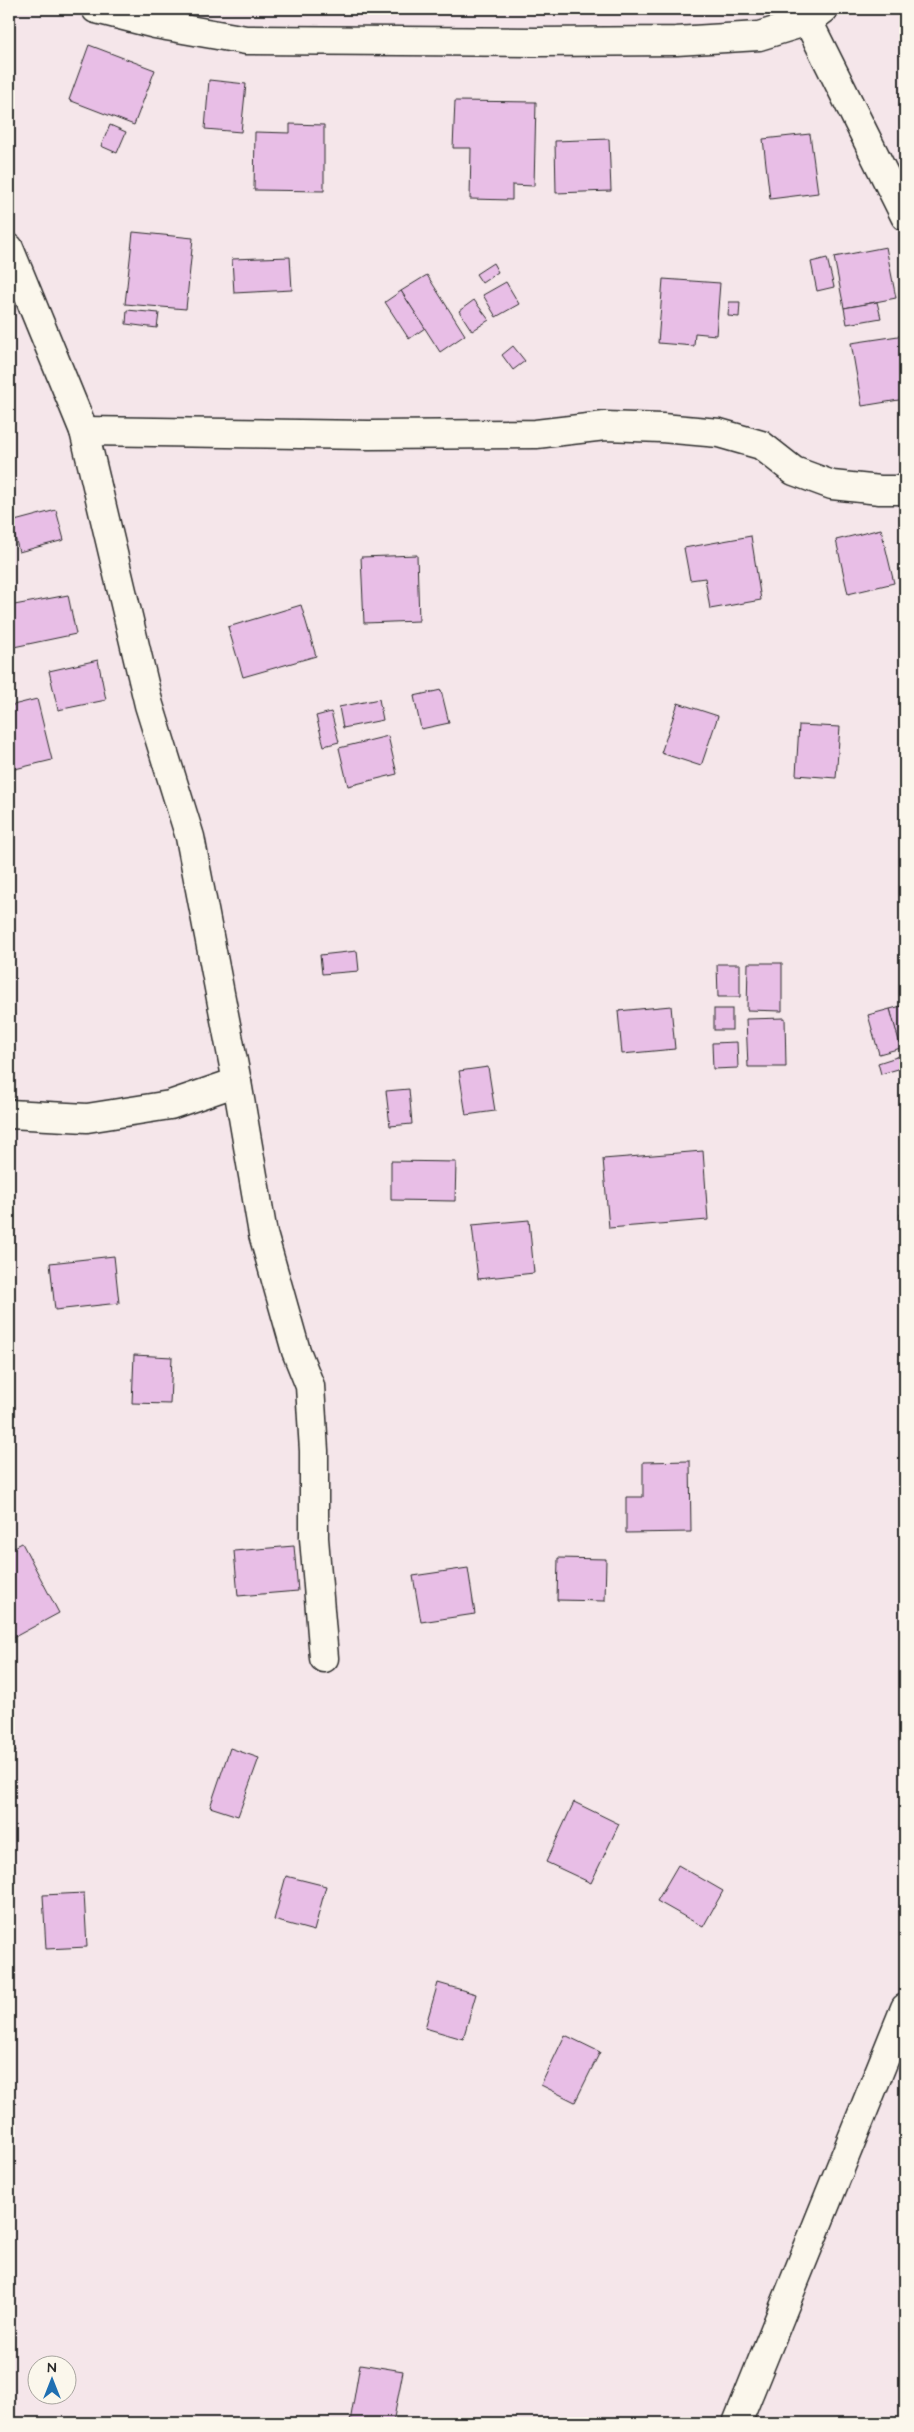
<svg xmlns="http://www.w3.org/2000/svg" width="914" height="2432" font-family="'Architects Daughter',sans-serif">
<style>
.building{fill:#e8bee6;stroke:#2b2b2b}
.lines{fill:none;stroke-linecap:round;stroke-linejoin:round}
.minor-casing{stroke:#2b2b2b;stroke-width:31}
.minor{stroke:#fbf7ec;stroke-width:28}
</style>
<rect width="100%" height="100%" fill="#f5e6ea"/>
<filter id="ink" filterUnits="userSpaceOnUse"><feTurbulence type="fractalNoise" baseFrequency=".02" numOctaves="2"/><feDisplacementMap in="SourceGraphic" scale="10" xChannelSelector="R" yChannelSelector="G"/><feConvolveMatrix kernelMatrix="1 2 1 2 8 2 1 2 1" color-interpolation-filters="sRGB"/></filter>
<g filter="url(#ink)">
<g class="building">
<polygon points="624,9 648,9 625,13"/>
<polygon points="89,45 155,70 134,125 69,100"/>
<polygon points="209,80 246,84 241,132 205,129"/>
<polygon points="455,101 536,102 534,186 512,185 512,200 470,199 471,148 453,148"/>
<polygon points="290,124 324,125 324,191 254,190 255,132 290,133"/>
<polygon points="110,125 126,132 117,153 101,146"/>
<polygon points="810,134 818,193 770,199 763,139"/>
<polygon points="609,139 611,191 556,193 555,141"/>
<polygon points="133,232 193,238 186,309 125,304"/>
<polygon points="886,247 896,298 844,308 834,257"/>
<polygon points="290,257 292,290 234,293 232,259"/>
<polygon points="827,258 834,287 817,291 811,262"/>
<polygon points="493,263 498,272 482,283 476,274"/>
<polygon points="427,275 465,335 440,352 401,291"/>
<polygon points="663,279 720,283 716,335 695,333 694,346 658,343"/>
<polygon points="506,282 519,304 496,317 483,295"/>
<polygon points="401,291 425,328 409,339 385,302"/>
<polygon points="474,300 489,320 472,331 459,311"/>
<polygon points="729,302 740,302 739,317 728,316"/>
<polygon points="877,302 881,318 847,324 844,308"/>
<polygon points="127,310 159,313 157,328 126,324"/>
<polygon points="905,335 905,399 862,406 851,343"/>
<polygon points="513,346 525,361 513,370 502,355"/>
<polygon points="56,510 64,540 19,552 11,522"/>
<polygon points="881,529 894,583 848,594 836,540"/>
<polygon points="751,536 761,600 710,609 705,578 690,580 684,548"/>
<polygon points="417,555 419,621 364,623 361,557"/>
<polygon points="68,595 76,634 9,648 9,606"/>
<polygon points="301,605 316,656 243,677 228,627"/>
<polygon points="98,660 106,700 58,710 49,671"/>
<polygon points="441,690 449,723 421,729 414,696"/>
<polygon points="37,699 52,760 15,769 9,743 9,706"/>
<polygon points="379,699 383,720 343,728 339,707"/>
<polygon points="678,703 718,716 701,766 661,753"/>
<polygon points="331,712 339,742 324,746 316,716"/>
<polygon points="799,725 840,727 836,778 796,775"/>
<polygon points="388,736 397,774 348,786 339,748"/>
<polygon points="357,951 359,971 322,974 320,955"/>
<polygon points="748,963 782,963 782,1011 747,1010"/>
<polygon points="717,964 740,964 740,997 718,997"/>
<polygon points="905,1005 905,1064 890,1009"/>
<polygon points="671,1006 675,1049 622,1054 618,1011"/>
<rect x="714" y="1009" width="18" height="21"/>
<polygon points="890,1009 901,1048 879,1054 868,1015"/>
<polygon points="785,1018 786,1067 748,1067 746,1019"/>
<polygon points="737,1042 738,1068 713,1069 712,1043"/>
<polygon points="903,1055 905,1067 881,1074 878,1063"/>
<polygon points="488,1067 495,1111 466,1115 459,1071"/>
<polygon points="409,1089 412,1124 390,1126 386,1091"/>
<polygon points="703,1151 708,1220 609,1228 603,1159"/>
<polygon points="391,1161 456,1162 455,1201 391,1200"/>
<polygon points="900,1214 905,1214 905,1263"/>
<polygon points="529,1220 534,1273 478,1279 472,1225"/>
<polygon points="114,1256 119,1303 55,1310 50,1263"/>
<polygon points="134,1355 172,1357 170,1404 132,1403"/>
<polygon points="690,1461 691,1532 626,1533 626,1497 643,1497 643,1462"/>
<polygon points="22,1543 59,1613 9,1640 9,1550"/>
<polygon points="294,1546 298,1591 238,1596 234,1551"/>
<polygon points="558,1558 606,1559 605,1601 557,1600"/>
<polygon points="468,1568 475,1614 421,1622 413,1576"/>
<polygon points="9,1738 16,1752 9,1756"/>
<polygon points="230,1748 259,1758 238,1816 210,1807"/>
<polygon points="574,1802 619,1824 591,1883 546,1862"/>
<polygon points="678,1865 723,1891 703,1927 657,1901"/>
<polygon points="286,1876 326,1886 314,1931 274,1920"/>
<polygon points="84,1893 87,1947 46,1949 43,1895"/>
<polygon points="438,1983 476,1994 463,2039 425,2028"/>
<polygon points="565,2035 600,2052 575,2102 541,2085"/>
<polygon points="905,2292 905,2353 900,2352"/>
<polygon points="360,2364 403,2371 393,2423 350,2422"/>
</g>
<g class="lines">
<defs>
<g id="minor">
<polyline points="96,9 155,24 246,40 537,42 676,41 759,36 808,21 824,9"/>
<polyline points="808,21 905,216"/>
<polyline points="9,248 84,431 149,705 190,837 237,1082 263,1234 296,1351 310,1386 314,1451 314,1538 324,1658"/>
<polyline points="84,431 369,435 536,434 605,426 662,428 719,433 761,445 794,471 832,485 880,490 905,490"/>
<polyline points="9,1114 87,1118 170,1105 237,1082"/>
<polyline points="737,2423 905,2008"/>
</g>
</defs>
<use href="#minor" class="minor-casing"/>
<use href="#minor" class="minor"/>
</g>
</g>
<rect width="914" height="2432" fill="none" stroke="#fbf7ec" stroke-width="30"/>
<rect x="15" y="15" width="884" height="2402" fill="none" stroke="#2b2b2b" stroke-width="2" filter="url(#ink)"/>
<g transform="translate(52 2380)"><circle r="24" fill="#fbf7ec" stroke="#a8a59f"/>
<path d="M0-4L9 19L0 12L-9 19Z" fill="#1f6fb2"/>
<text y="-8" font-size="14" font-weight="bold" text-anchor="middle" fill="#2b2b2b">N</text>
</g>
</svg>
